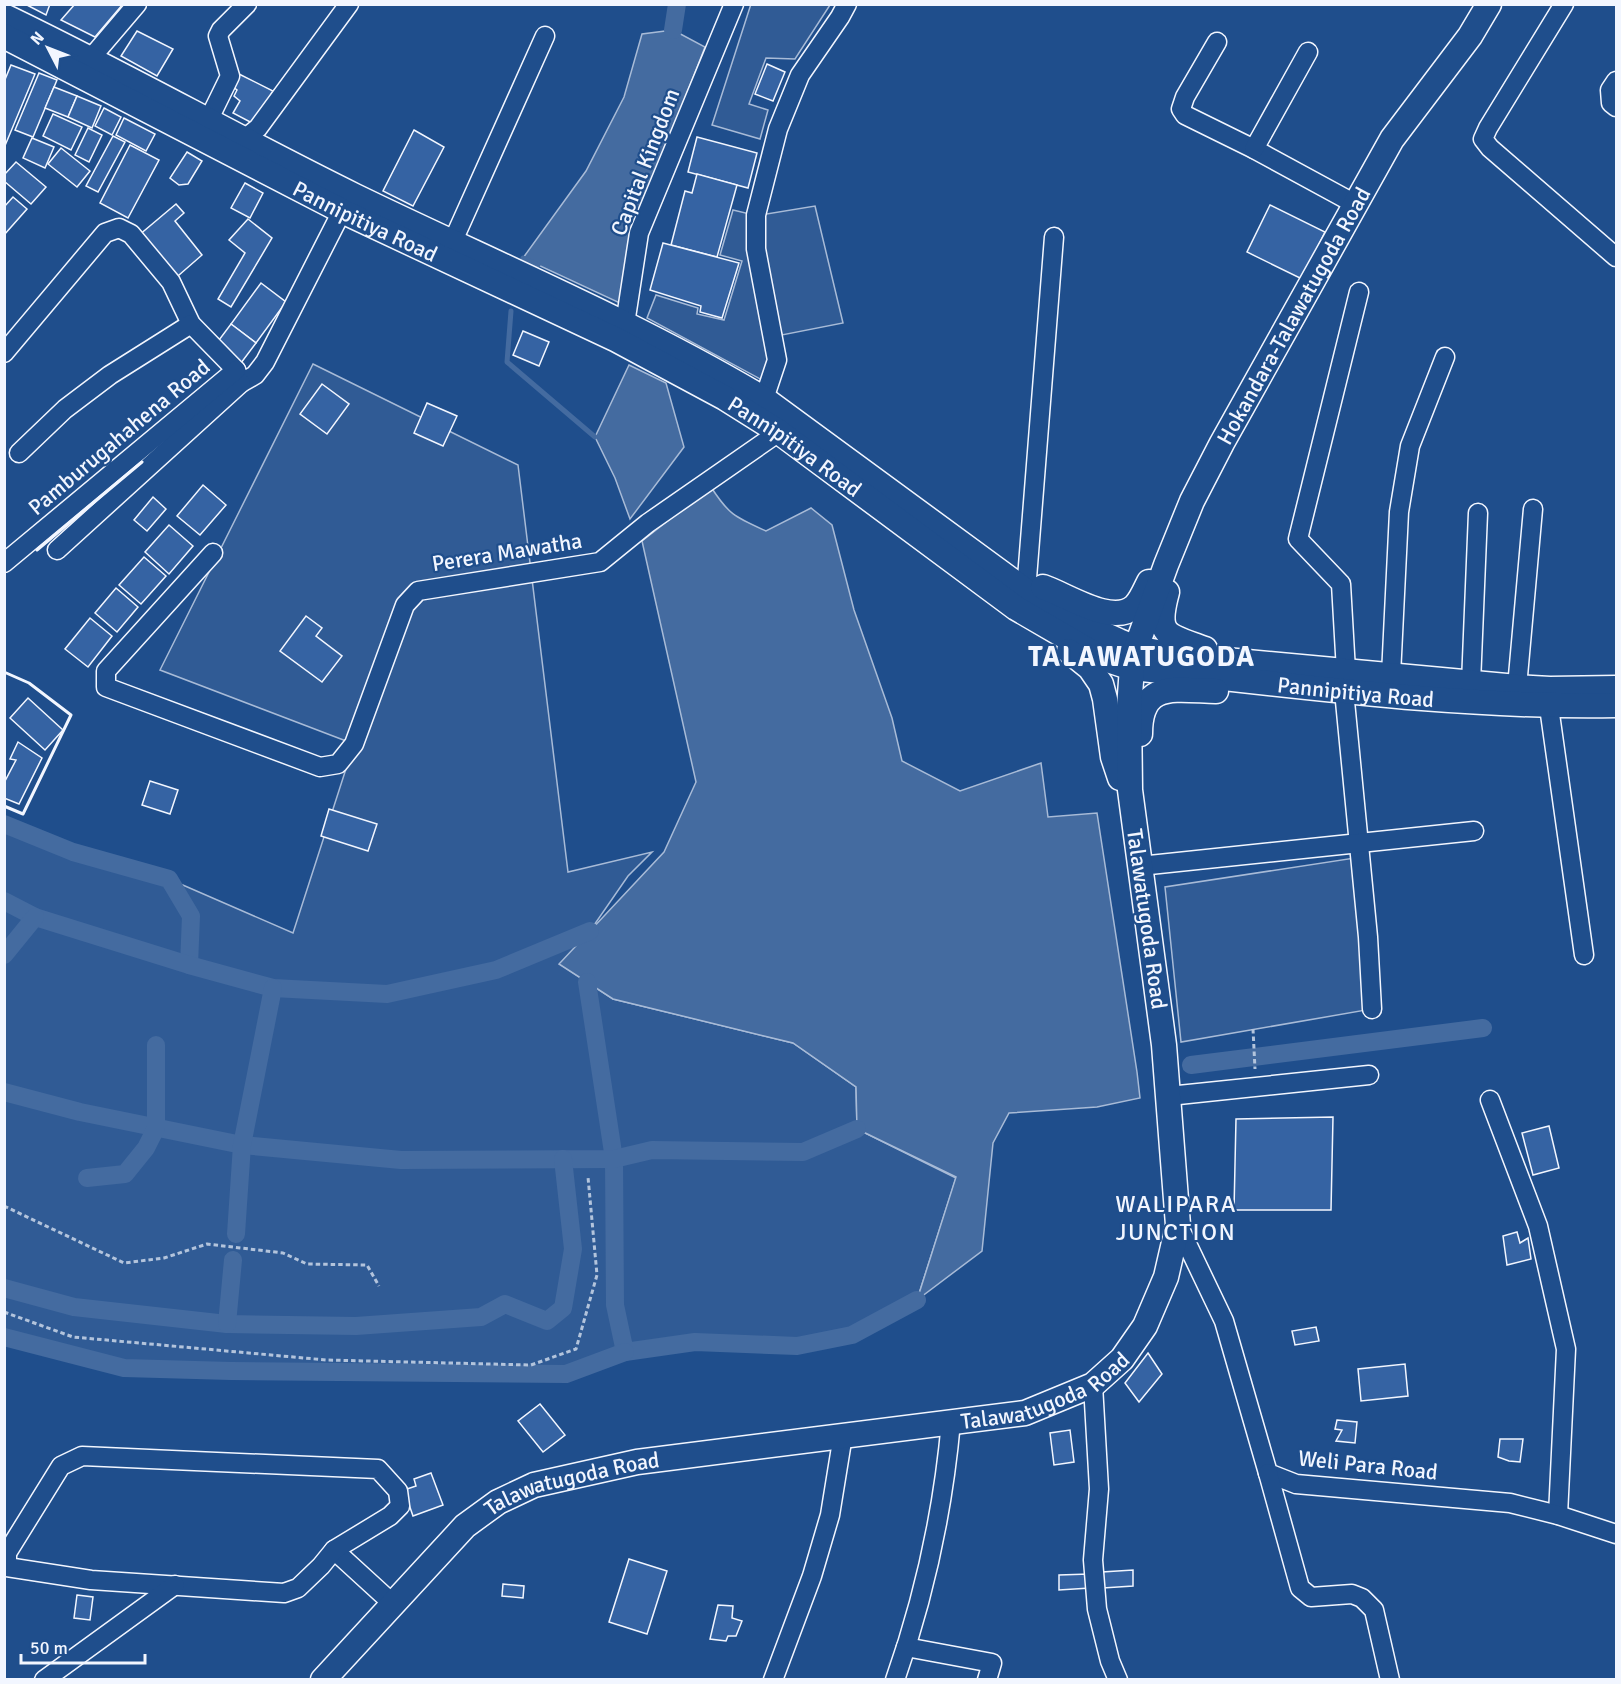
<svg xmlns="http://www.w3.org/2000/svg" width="1621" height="1684" font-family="Signika,sans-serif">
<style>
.built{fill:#305b95;stroke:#a8bbd7;stroke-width:1.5}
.water{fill:#446ba0;stroke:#a8bbd7;stroke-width:1.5}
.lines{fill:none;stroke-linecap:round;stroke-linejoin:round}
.stream{stroke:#446ba0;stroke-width:5}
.canal{stroke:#446ba0;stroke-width:18}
.building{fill:#3563a3;stroke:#f2f6ff;stroke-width:1.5}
.minor-casing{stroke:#f2f6ff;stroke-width:21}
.major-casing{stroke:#f2f6ff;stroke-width:27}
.path{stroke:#b3c4dc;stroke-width:3;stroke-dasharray:4.5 3;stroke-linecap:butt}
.minor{stroke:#1f4e8c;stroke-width:18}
.major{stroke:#1f4e8c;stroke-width:24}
.wall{stroke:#f2f6ff;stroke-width:3}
.labels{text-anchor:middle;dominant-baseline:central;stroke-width:4.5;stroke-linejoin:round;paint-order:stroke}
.street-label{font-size:22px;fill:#f2f6ff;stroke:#1f4e8c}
.neighbourhood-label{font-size:24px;letter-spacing:1.5px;fill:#f2f6ff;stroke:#1f4e8c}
.district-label{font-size:28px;font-weight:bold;letter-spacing:1.5px;fill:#f2f6ff;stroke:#1f4e8c}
</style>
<rect width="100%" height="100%" fill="#1f4e8c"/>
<g class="built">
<polygon points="751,4 830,5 795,59 766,58 749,104 768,110 760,139 712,125"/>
<polygon points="815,206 843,323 782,335 760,247 761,215"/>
<polygon points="733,210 750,214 771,349 764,381 647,318 656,295 698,308 697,314 724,320 742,261 720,255"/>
<polygon points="313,364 518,465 568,872 652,852 628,876 590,931 560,964 613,999 793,1043 856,1087 857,1129 956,1178 917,1300 852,1335 797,1346 695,1342 625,1352 566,1374 231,1371 124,1368 5,1337 4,824 73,852 169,879 293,933 354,744 160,670"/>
<polygon points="1361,857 1372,1009 1181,1042 1165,887"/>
</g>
<g class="water">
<polygon points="673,30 705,47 636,224 624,305 523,258 586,171 624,97 642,34"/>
<polygon points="629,365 666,383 684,447 630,519 615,478 595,437"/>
<path d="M711 487C729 515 735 517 766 531L811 508 832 525 854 610 892 718 902 761 960 791 1041 763 1048 817 1097 813 1137 1072 1140 1098 1097 1107 1009 1113 993 1143 982 1251 917 1300 956 1177 857 1129 856 1087 793 1043 613 999 559 964 664 852 696 782 642 541Z"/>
</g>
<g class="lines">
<g class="stream">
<polyline points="523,258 538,265"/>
<polyline points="511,311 507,362 595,437"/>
</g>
<g class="canal">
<polyline points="673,30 677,4"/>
<polyline points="4,824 73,852 169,879 191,916 189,965"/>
<polyline points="4,901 35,917 189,965 273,988 387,994 496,970 590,931"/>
<polyline points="4,955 35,917"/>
<polyline points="587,982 614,1159 615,1305 625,1352 695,1342 797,1346 852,1335 917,1300"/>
<polyline points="1191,1065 1483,1028"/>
<polyline points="4,1092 80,1112 242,1145 401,1160 614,1159 652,1150 803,1152 857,1129"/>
<polyline points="87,1178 125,1174 146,1148 156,1128 156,1045"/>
<polyline points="236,1234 242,1145 273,988"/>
<polyline points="4,1288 74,1307 227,1324 356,1326 481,1317 505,1304 547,1321 563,1308 573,1249 563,1159"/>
<polyline points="227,1324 233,1260"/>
<polyline points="4,1337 124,1368 231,1371 566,1374 625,1352"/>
</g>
</g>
<g class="building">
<polygon points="25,4 50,4 46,15"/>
<polygon points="75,4 123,4 95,37 61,20"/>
<polygon points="137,31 173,49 157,76 121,56"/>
<polygon points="767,64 785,72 773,101 755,94"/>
<polygon points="11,65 35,74 4,148 4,82"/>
<polygon points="39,73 57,80 33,137 15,130"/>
<polygon points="239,74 273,91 254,124 233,113 240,101 234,96 237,90 232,86"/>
<polygon points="54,87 77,96 68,117 45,108"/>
<polygon points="77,96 101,106 92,128 68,117"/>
<polygon points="104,108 121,117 112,135 95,126"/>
<polygon points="53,114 82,127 71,150 43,136"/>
<polygon points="124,118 155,134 146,151 116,135"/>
<polygon points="88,128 102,135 89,162 75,155"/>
<polygon points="414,130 444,147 413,206 383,191"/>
<polygon points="113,136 125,142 98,192 86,186"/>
<polygon points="697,137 757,153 748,188 688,172"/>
<polygon points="32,138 54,147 45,168 23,158"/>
<polygon points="130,145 159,160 128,218 100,203"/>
<polygon points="61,148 90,171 77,187 48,164"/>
<polygon points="187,152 202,161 188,184 179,185 170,178"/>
<polygon points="16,162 46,187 31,204 4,181 4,175"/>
<polygon points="697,174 737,185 717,257 671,245 685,191 692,193"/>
<polygon points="245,183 263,193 250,218 231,208"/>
<polygon points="13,197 27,209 4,235 4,207"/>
<polygon points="176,204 184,213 175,221 202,255 171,282 132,241"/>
<polygon points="1270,205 1325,232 1302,279 1247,252"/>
<polygon points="248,219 272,238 231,307 218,299 245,253 229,240"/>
<polygon points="663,243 739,263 722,318 700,312 701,306 650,290"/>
<polygon points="261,283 286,302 256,343 231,324"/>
<polygon points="231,324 256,343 241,363 216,344"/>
<polygon points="523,331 549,342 539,366 513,355"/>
<polygon points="322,384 349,404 327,434 300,414"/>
<polygon points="427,403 457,416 443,446 414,433"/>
<polygon points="203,485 226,505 200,535 177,516"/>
<polygon points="153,497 166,509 147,531 134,520"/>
<polygon points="169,525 193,546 169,574 145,552"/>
<polygon points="144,557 166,576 141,604 119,585"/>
<polygon points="116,588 138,607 117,632 95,613"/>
<polygon points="306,616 322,628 316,636 342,656 322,682 280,651"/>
<polygon points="90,618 112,636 88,667 65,649"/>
<polygon points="28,698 63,730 45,750 10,718"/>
<polygon points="18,742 42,758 19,804 4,798 4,783 16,760 10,759"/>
<polygon points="150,781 178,790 170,814 142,805"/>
<polygon points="329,809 377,824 368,851 321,836"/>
<polygon points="1333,1117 1331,1210 1234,1210 1236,1119"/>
<polygon points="1549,1126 1559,1168 1533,1175 1522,1133"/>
<polygon points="1517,1232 1520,1243 1528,1238 1531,1259 1507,1265 1503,1236"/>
<polygon points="1316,1327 1319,1341 1295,1345 1292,1331"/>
<polygon points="1148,1353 1162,1374 1139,1402 1125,1383"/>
<polygon points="1405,1364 1408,1396 1361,1401 1358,1369"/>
<polygon points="540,1404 565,1435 543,1452 518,1421"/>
<polygon points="1337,1420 1357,1422 1355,1443 1336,1441 1342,1430 1335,1429"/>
<polygon points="1070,1430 1074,1462 1054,1465 1050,1433"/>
<polygon points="1500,1439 1523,1439 1520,1462 1509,1461 1498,1457"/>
<polygon points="431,1473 443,1505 413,1516 404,1490 416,1486 414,1479"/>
<polygon points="629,1559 667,1571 647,1634 609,1622"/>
<polygon points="1133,1570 1133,1586 1103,1588 1102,1572"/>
<polygon points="1089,1574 1090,1588 1059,1590 1059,1575"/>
<polygon points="503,1584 524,1586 523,1598 502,1596"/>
<polygon points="77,1595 93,1597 90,1620 74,1618"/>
<polygon points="718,1605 733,1606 732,1618 742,1621 736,1636 728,1636 726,1641 710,1639"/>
</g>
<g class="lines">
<defs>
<g id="minor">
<polyline points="1564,4 1488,128 1483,139 1490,148 1616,257"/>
<polyline points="1217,42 1185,97 1181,109 1185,115 1254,149 1357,205"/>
<polyline points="84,69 91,58 137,4"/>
<polyline points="1616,81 1610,90 1611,103 1616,107"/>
<polyline points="208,121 230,76 218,36 221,30 247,4"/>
<polyline points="243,140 258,128 349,4"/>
<polyline points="1254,149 1308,52"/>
<polyline points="452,243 545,36"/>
<polyline points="619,335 625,324 639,233 734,4"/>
<polyline points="4,353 105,233 119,228 131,234 171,282 191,324 236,370 241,383 255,375 265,362 342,211"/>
<polyline points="764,399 777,360 756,249 756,215 778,129 800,75 840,17 847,4"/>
<polyline points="19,453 65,409 110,375 191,324"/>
<polyline points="57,550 241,383"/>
<polyline points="213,553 106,671 106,687 320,767 338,764 354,744 405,605 418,591 600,562 648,523 779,432"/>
<polyline points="4,563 236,370"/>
<polyline points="1026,591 1054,237"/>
<polyline points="1346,671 1341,584 1298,539 1359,292"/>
<polyline points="1391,675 1399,512 1410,446 1445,357"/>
<polyline points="1471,683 1478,513"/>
<polyline points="1517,687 1533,509"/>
<polyline points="1344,691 1368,937 1372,1009"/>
<polyline points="1549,693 1549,707 1584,955"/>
<polyline points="1140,866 1474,831"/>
<polyline points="1169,1096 1369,1075"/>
<polyline points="1490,1100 1538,1226 1566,1349 1558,1515"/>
<polyline points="1178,1225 1224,1321 1268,1473 1296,1484 1510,1503 1558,1515 1616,1534"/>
<polyline points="1093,1385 1099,1489 1093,1560 1097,1609 1110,1661 1118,1680"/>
<polyline points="1268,1473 1300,1588 1311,1597 1352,1594 1362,1598 1374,1610 1390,1680"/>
<polyline points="334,1550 392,1603"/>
<polyline points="4,1565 7,1567 91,1580 284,1593 298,1588 321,1566 334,1550 390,1516 400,1506 398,1491 378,1469 82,1456 61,1466 7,1553 7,1567"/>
<polyline points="906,1647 992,1663 987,1680"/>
<polyline points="44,1680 175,1585"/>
<polyline points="773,1680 812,1576 830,1515 843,1435"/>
<path d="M895 1680C925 1595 943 1511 951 1422"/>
</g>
<g id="major">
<path d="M4 16C123 73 237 138 355 196 491 262 633 321 764 399L1026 591 1090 628 1119 641 1136 648 1173 655 1517 687 1550 689 1616 688"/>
<path id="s1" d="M4 36 342 211 617 340 725 398 779 432 1016 608 1102 658 1132 668C1293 685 1455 708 1616 705"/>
<path d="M1043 587C1067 595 1113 627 1135 606 1141 600 1145 590 1149 582"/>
<path d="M1167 592C1155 637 1167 635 1205 649"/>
<polyline points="1069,651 1090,668 1101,684 1105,699 1113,757 1120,778"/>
<path d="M1140 734C1140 680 1175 690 1216 691"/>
<path id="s2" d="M323 1680 465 1526 498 1502 534 1485 637 1462 1025 1413 1093 1385 1122 1359 1145 1326 1166 1277 1178 1225 1164 1045 1130 790 1129 708 1132 668 1136 648 1166 565 1192 501 1222 443 1392 139 1470 36 1489 4"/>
</g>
</defs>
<use href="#minor" class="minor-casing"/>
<use href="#major" class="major-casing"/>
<g class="path">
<polyline points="1253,1029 1255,1069"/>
<polyline points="4,1206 124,1263 164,1258 207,1244 283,1253 307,1264 367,1265 379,1286"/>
<polyline points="4,1312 73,1337 326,1360 531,1365 576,1349 597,1275 588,1177"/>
</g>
<use href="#minor" class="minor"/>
<use href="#major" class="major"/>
<g class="wall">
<polyline points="37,550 142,462"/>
<polyline points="4,672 29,683 71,715 23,814 4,806"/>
</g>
</g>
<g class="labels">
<g class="street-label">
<text transform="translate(645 162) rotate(-69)">Capital Kingdom</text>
<text stroke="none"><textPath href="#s1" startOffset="406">Pannipitiya Road</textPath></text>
<text stroke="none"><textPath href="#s2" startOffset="1995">Hokandara-Talawatugoda Road</textPath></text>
<text transform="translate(119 437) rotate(-40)">Pamburugahahena Road</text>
<text stroke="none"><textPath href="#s1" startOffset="892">Pannipitiya Road</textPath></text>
<text transform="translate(507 552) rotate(-9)">Perera Mawatha</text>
<text stroke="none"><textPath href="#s1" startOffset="1522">Pannipitiya Road</textPath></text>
<text transform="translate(1147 919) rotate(82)">Talawatugoda Road</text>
<text stroke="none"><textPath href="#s2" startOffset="813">Talawatugoda Road</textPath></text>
<text transform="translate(1368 1465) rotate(6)">Weli Para Road</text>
<text stroke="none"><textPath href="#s2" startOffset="327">Talawatugoda Road</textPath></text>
</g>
<g class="neighbourhood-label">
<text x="1176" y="1204">WALIPARA<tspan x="1176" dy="28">JUNCTION</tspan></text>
</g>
<g class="district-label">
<text x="1142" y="657">TALAWATUGODA</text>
</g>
</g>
<rect width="1621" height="1684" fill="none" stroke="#f2f6ff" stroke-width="12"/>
<g transform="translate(48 48) rotate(312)" stroke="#1f4e8c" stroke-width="4.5" paint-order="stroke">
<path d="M0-4.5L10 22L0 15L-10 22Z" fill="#f2f6ff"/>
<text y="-9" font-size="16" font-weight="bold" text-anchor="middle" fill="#f2f6ff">N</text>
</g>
<path d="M21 1654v9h124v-9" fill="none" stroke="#f2f6ff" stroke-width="3"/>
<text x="30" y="1654" font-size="18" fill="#f2f6ff" stroke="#1f4e8c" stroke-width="4.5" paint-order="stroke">50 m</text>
</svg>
